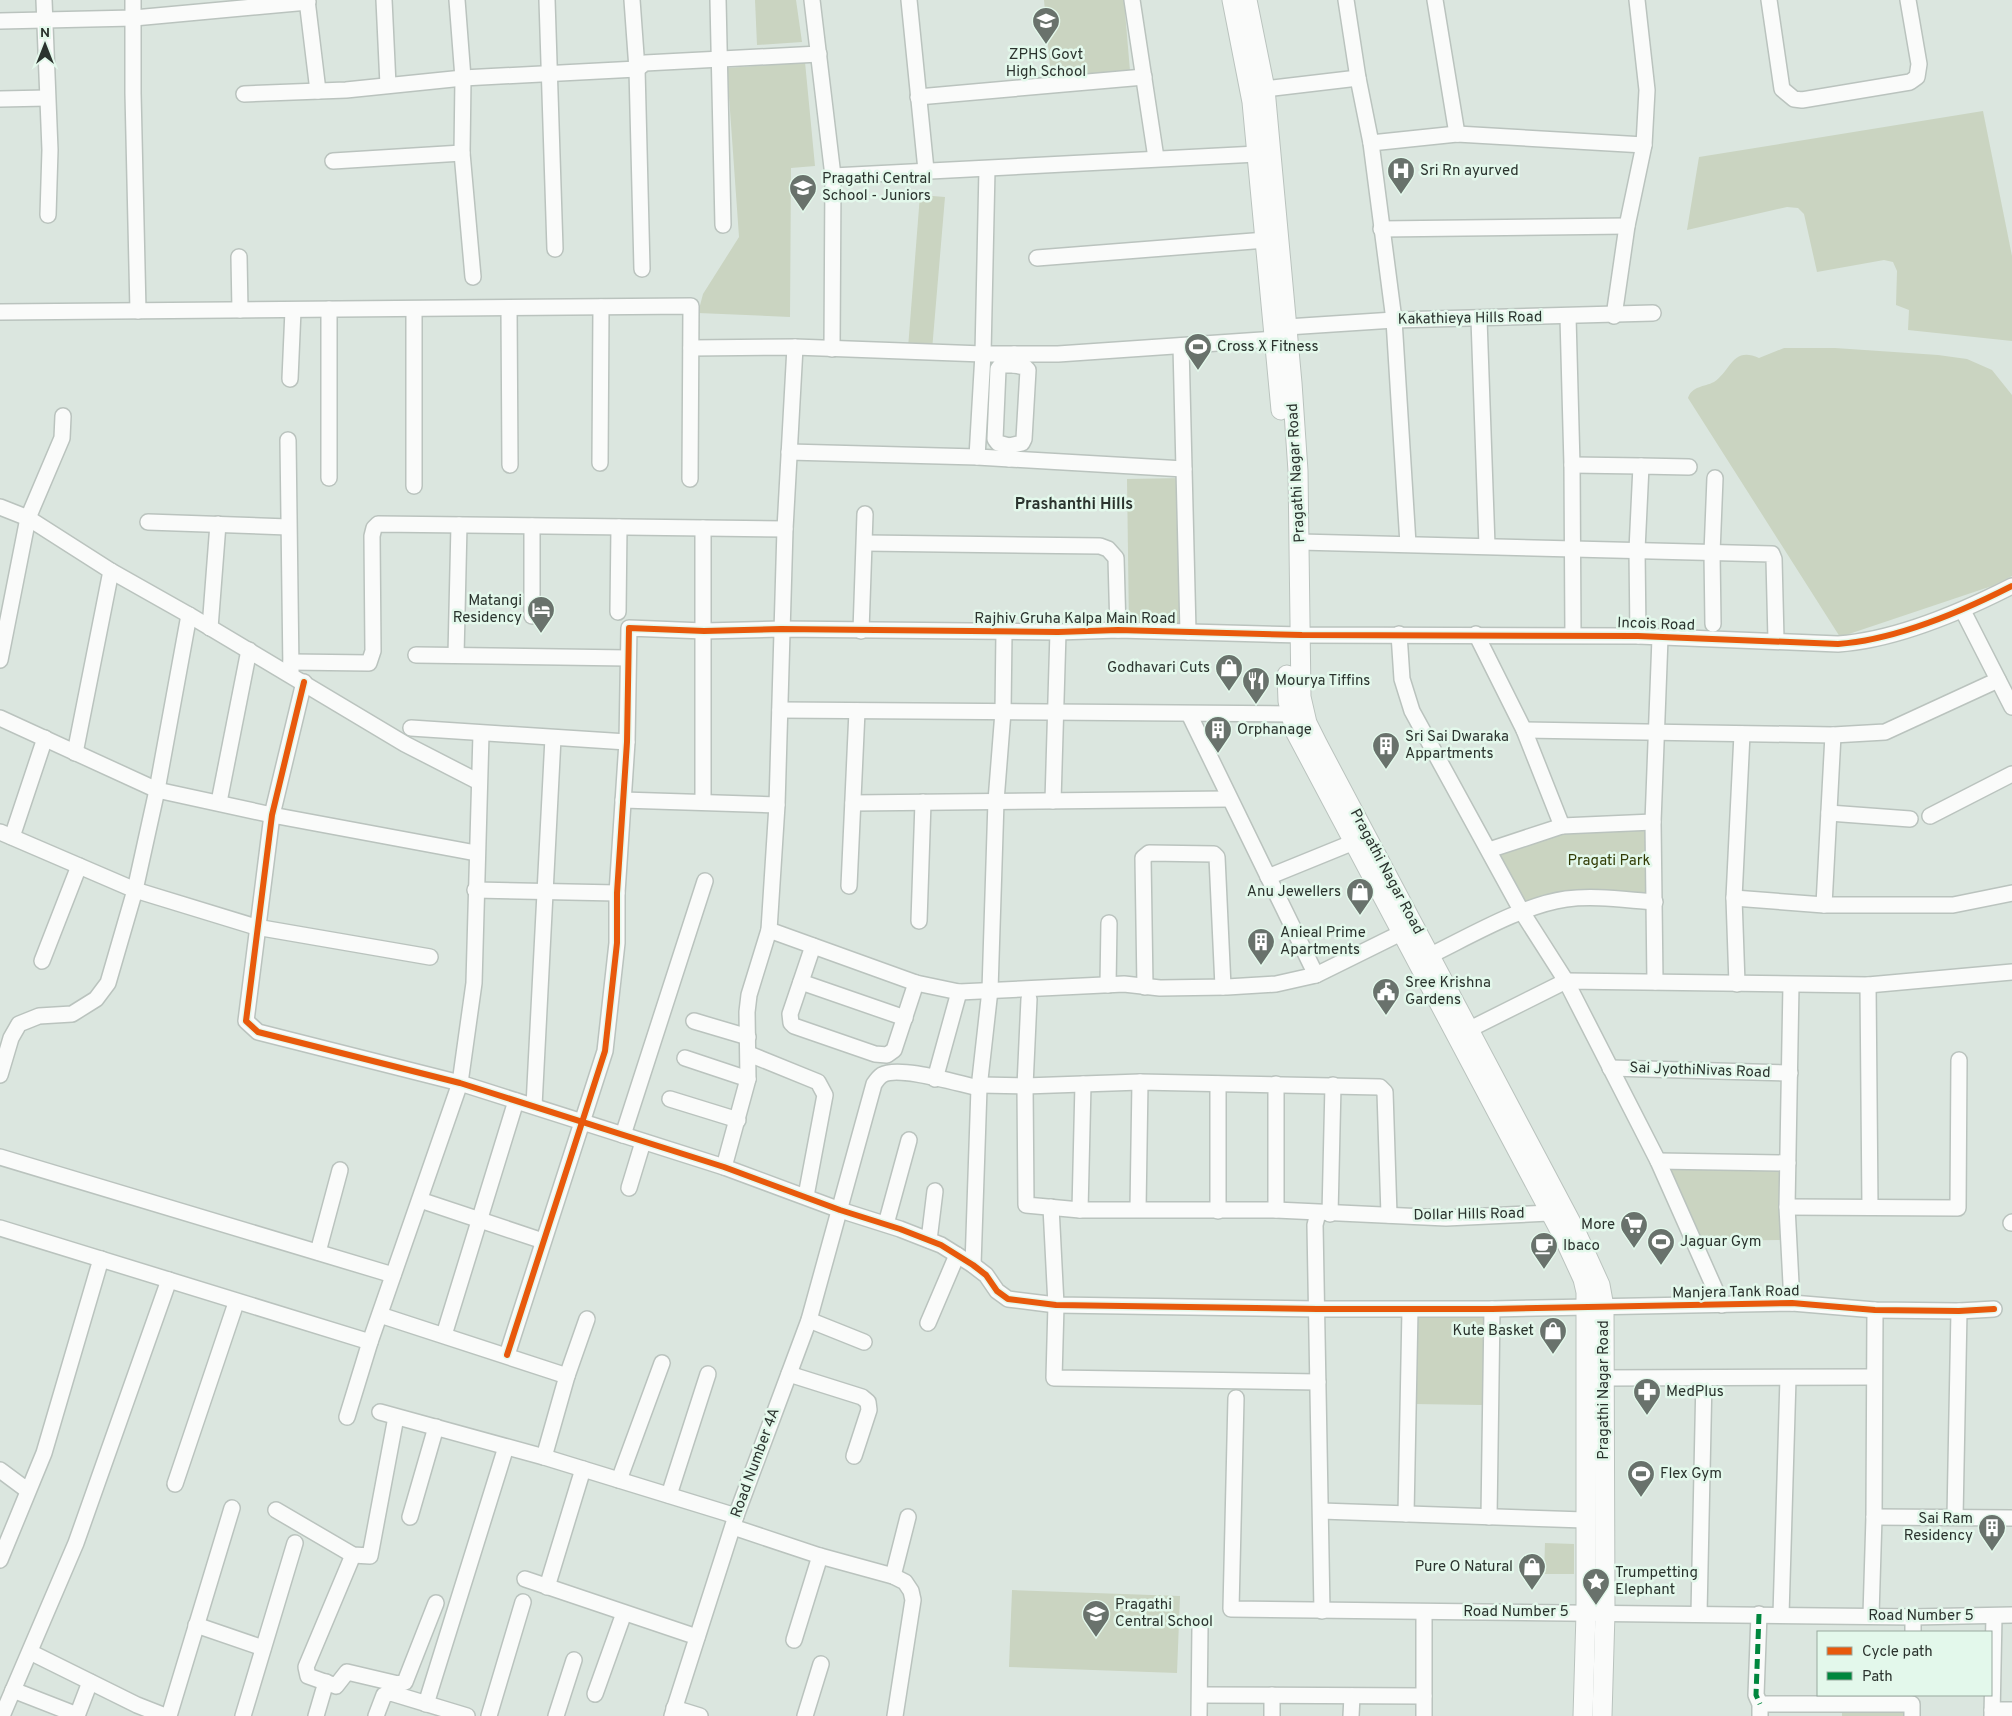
<svg xmlns="http://www.w3.org/2000/svg" width="2012" height="1716" font-family="Overpass,sans-serif">
<style>
.green{fill:#cad4c1}
.lines{fill:none;stroke-linecap:round;stroke-linejoin:round}
.minor-casing{stroke:#bac3be;stroke-width:18}
.major-casing{stroke:#bac3be;stroke-width:21}
.minor{stroke:#fafbfa;stroke-width:15}
.major{stroke:#fafbfa;stroke-width:19}
.quiet{stroke:#00873e;stroke-width:5;stroke-dasharray:10 5;stroke-linecap:butt}
.cycleway-casing{stroke:#e3f8eb;stroke-width:9}
.cycleway{stroke:#e8590c;stroke-width:6}
.labels{text-anchor:middle;dominant-baseline:central;stroke-width:5;stroke-linejoin:round;paint-order:stroke}
.poi-label{font-size:15px;fill:#2b332e;stroke:#e3f8eb;text-anchor:start}
.street-label{font-size:15px;fill:#2b332e;stroke:#e3f8eb}
.park-label{font-size:15px;fill:#323c06;stroke:#e3f8eb}
.neighbourhood-label{font-size:16px;font-weight:bold;fill:#2b332e;stroke:#e3f8eb}
</style>
<rect width="100%" height="100%" fill="#dbe6df"/>
<g class="green">
<polygon points="755,0 796,0 802,42 757,45"/>
<polygon points="1044,0 1124,0 1130,71 1051,78"/>
<polygon points="805,62 815,166 791,168 790,317 698,313 703,294 739,237 727,68"/>
<polygon points="1983,111 2012,256 2012,341 1908,330 1909,310 1896,305 1897,271 1893,262 1884,260 1817,272 1804,214 1798,208 1787,207 1687,230 1699,157"/>
<polygon points="920,195 945,197 932,350 908,348"/>
<path d="M1784 348H1835L1938 355 1967 359 1992 370 2012 395V576L1992 586 1840 637 1688 398C1692 386 1704 387 1714 382 1731 371 1732 346 1759 358Z"/>
<polygon points="1183,478 1184,627 1129,628 1127,479"/>
<polygon points="1650,825 1649,896 1527,907 1499,857 1499,853 1566,832"/>
<polygon points="1665,1169 1781,1170 1782,1240 1701,1241"/>
<polygon points="1415,1315 1485,1316 1483,1405 1413,1404"/>
<polygon points="1545,1543 1574,1544 1574,1574 1544,1574"/>
<polygon points="1012,1590 1180,1596 1177,1673 1009,1667"/>
<polygon points="1842,1712 1906,1713 1906,1716 1842,1716"/>
</g>
<g class="lines">
<defs>
<g id="minor">
<polyline points="44,0 50,150 48,215"/>
<polyline points="133,0 133,93 138,311"/>
<polyline points="307,0 318,91"/>
<polyline points="384,0 388,85"/>
<polyline points="457,0 463,78 462,153 473,277"/>
<polyline points="547,0 555,249"/>
<polyline points="632,0 637,69 642,269"/>
<polyline points="718,0 723,225"/>
<polyline points="812,0 833,176 832,349"/>
<polyline points="909,0 926,170"/>
<polyline points="1132,0 1156,158"/>
<polyline points="1346,0 1358,78 1371,143 1394,320 1408,544"/>
<polyline points="1435,0 1457,134"/>
<polyline points="1769,0 1782,89 1794,99 1802,100 1910,82 1917,77 1919,64 1908,0"/>
<polyline points="0,21 134,18 308,2"/>
<polyline points="1265,89 1358,78"/>
<polyline points="244,94 346,90 463,78 637,69 645,63 819,54"/>
<polyline points="918,97 1144,77"/>
<polyline points="0,99 47,98"/>
<polyline points="1371,143 1457,134 1644,145"/>
<polyline points="333,161 462,153"/>
<polyline points="833,176 1257,154"/>
<polyline points="1381,229 1627,226"/>
<polyline points="239,257 240,310"/>
<polyline points="1037,258 1266,240"/>
<polyline points="509,308 510,465"/>
<polyline points="414,309 414,486"/>
<polyline points="0,312 691,306 690,479"/>
<polyline points="1614,316 1627,226 1644,145 1647,90 1637,0"/>
<polyline points="1568,317 1572,465 1573,635"/>
<polyline points="1479,319 1487,546"/>
<polyline points="1287,327 1394,320 1653,313"/>
<polyline points="1181,346 1188,632"/>
<polyline points="691,348 795,347 983,354 1058,354 1275,339"/>
<polyline points="290,379 293,310"/>
<polyline points="288,440 291,671"/>
<polyline points="1009,446 998,443 995,439 998,369 1001,365 1014,365"/>
<polyline points="789,452 977,457 1184,469"/>
<polyline points="977,457 983,354 987,169"/>
<polyline points="1009,459 1009,446 1022,443 1024,439 1028,370 1025,367 1014,365 1014,354"/>
<polyline points="600,463 601,307"/>
<polyline points="1572,465 1641,466"/>
<polyline points="329,478 329,309"/>
<polyline points="0,507 28,518 111,571 189,615 405,744 479,782"/>
<polyline points="148,522 288,527"/>
<polyline points="532,526 532,616"/>
<polyline points="703,528 703,801"/>
<polyline points="1300,542 1772,554 1774,559 1776,640"/>
<polyline points="865,543 1100,546 1108,549 1116,558 1118,630"/>
<polyline points="1963,611 2012,707"/>
<polyline points="618,612 619,527"/>
<polyline points="1713,624 1712,553 1715,478"/>
<polyline points="210,628 218,524"/>
<polyline points="861,631 865,514"/>
<polyline points="1399,634 1402,679 1412,711 1522,912 1566,981 1658,1161 1722,1305"/>
<polyline points="1476,634 1524,730 1562,826"/>
<polyline points="1638,636 1637,550 1641,466 1689,467"/>
<polyline points="416,655 628,658"/>
<polyline points="456,655 459,525"/>
<polyline points="0,660 28,518 62,438 63,416"/>
<polyline points="291,662 369,663 373,651 372,536 374,528 378,524 785,529"/>
<polyline points="304,682 272,815 246,1021 258,1032 460,1083 724,1167 840,1210 900,1229 941,1245 973,1265 986,1275 997,1291 1008,1299 1056,1305 1317,1309 1492,1309 1792,1303 1875,1310 1959,1311 1994,1309"/>
<polyline points="780,710 1290,714"/>
<polyline points="1189,714 1316,975 1401,933"/>
<polyline points="0,718 157,790 272,815 476,853"/>
<polyline points="411,728 627,742"/>
<polyline points="1524,730 1833,735 1885,732 1998,680"/>
<polyline points="75,753 111,571"/>
<polyline points="623,800 777,805"/>
<polyline points="1053,801 1058,632"/>
<polyline points="219,802 249,650"/>
<polyline points="853,803 1228,799"/>
<polyline points="1829,813 1910,819"/>
<polyline points="1930,816 2012,774"/>
<polyline points="0,832 135,890 256,927 430,957"/>
<polyline points="12,837 45,738"/>
<polyline points="1489,850 1562,826 1653,822"/>
<polyline points="1268,877 1354,842"/>
<polyline points="849,886 857,711"/>
<polyline points="475,890 617,893"/>
<polyline points="1734,898 1824,905 1953,905 2012,893"/>
<polyline points="1824,905 1833,735"/>
<polyline points="919,921 923,802"/>
<polyline points="769,930 916,983 959,992 1124,984 1160,988 1227,987 1276,984 1316,975"/>
<polyline points="813,946 790,1014 791,1023 794,1026 875,1054 887,1055 894,1050 916,983"/>
<path d="M1431 955C1470 936 1523 905 1566 899 1595 895 1626 900 1655 902"/>
<polyline points="42,961 79,866"/>
<polyline points="801,982 905,1018"/>
<polyline points="1655,982 1653,822 1660,638"/>
<polyline points="1737,984 1734,898 1742,734"/>
<polyline points="1108,985 1109,923"/>
<polyline points="1791,985 1787,1207 1792,1303"/>
<polyline points="1868,985 1870,1207"/>
<polyline points="1145,987 1143,858 1149,853 1214,854 1217,857 1223,987"/>
<polyline points="1029,999 1025,1086 1026,1205 1080,1210 1276,1210 1446,1218 1549,1213"/>
<polyline points="694,1021 748,1037"/>
<polyline points="1470,1029 1566,981 1868,985 2012,972"/>
<polyline points="749,1054 818,1082 825,1095 806,1196"/>
<polyline points="685,1058 748,1079"/>
<polyline points="1610,1068 1790,1073"/>
<polyline points="0,1075 11,1038 19,1024 39,1016 72,1014 96,999 108,983 135,890 157,790 189,615"/>
<polyline points="935,1079 959,992"/>
<polyline points="1218,1084 1218,1211"/>
<polyline points="980,1085 1025,1086 1140,1082 1380,1087 1385,1092 1389,1215"/>
<polyline points="670,1099 738,1120"/>
<polyline points="534,1106 553,738"/>
<polyline points="623,1135 705,881"/>
<polyline points="0,1157 393,1275"/>
<polyline points="1658,1161 1788,1163"/>
<polyline points="724,1167 748,1079 747,1012 749,995 769,930 777,805 785,529 795,347"/>
<polyline points="629,1188 643,1142"/>
<polyline points="420,1200 543,1241"/>
<polyline points="1051,1207 1056,1305 1054,1378 1318,1382"/>
<polyline points="1787,1207 1958,1208 1959,1060"/>
<polyline points="1138,1209 1140,1082"/>
<polyline points="1080,1210 1083,1084"/>
<polyline points="1276,1210 1276,1084"/>
<polyline points="1318,1213 1315,1225 1322,1611"/>
<polyline points="1330,1214 1333,1085"/>
<polyline points="2011,1223 2012,1222"/>
<polyline points="886,1224 909,1140"/>
<polyline points="0,1228 370,1342"/>
<polyline points="929,1240 935,1191"/>
<polyline points="318,1252 340,1170"/>
<polyline points="973,1265 979,1088 990,990 996,801 1003,712 1004,632"/>
<polyline points="380,1315 567,1376"/>
<polyline points="809,1320 864,1342"/>
<polyline points="928,1323 957,1255"/>
<polyline points="444,1335 516,1101"/>
<path d="M507 1355 605 1051 617 943V893L627 742 629 628 704 631 781 629 1058 632 1118 630 1302 635 1638 636 1838 644C1896 640 1961 612 2012 586"/>
<polyline points="789,1374 862,1397 868,1402 869,1410 854,1456"/>
<polyline points="1604,1378 1874,1377"/>
<polyline points="1236,1398 1231,1609 1913,1617 2012,1615"/>
<polyline points="380,1412 544,1457 736,1516"/>
<polyline points="347,1417 370,1342 460,1083 474,983 481,734"/>
<polyline points="544,1457 567,1376 587,1319"/>
<polyline points="0,1470 27,1490"/>
<polyline points="619,1480 662,1363"/>
<polyline points="175,1484 236,1303"/>
<polyline points="669,1495 708,1374"/>
<polyline points="276,1510 353,1555 370,1556 396,1417"/>
<polyline points="1321,1511 1584,1520"/>
<polyline points="1406,1514 1410,1310"/>
<polyline points="410,1517 436,1427"/>
<polyline points="1489,1517 1492,1309"/>
<polyline points="1874,1517 2012,1518"/>
<polyline points="1955,1517 1959,1311"/>
<polyline points="733,1527 820,1556 893,1576 905,1582 911,1591 913,1600 895,1716"/>
<polyline points="353,1555 306,1667 308,1676 336,1686 347,1672 398,1684 405,1682 436,1603"/>
<polyline points="0,1560 44,1453 101,1259"/>
<polyline points="893,1576 908,1517"/>
<polyline points="525,1579 697,1637"/>
<polyline points="547,1587 583,1469"/>
<polyline points="1699,1614 1704,1378"/>
<polyline points="1759,1614 1756,1695 1760,1704 1760,1716"/>
<polyline points="1781,1615 1788,1378"/>
<polyline points="1871,1615 1874,1517 1875,1310"/>
<polyline points="196,1625 263,1648"/>
<polyline points="1913,1632 1913,1617"/>
<polyline points="794,1640 820,1556"/>
<polyline points="30,1652 137,1705 165,1716"/>
<polyline points="13,1690 77,1715"/>
<polyline points="595,1694 624,1613"/>
<polyline points="1200,1695 1424,1696"/>
<polyline points="426,1704 506,1447"/>
<polyline points="1760,1704 1912,1704 1912,1716"/>
<polyline points="674,1708 700,1716"/>
<polyline points="1992,1710 2012,1710"/>
<polyline points="2,1716 76,1543 169,1280"/>
<polyline points="77,1716 90,1682"/>
<polyline points="169,1716 232,1508"/>
<polyline points="243,1716 295,1543"/>
<polyline points="316,1716 326,1682"/>
<polyline points="376,1716 384,1695 391,1693 467,1716"/>
<polyline points="489,1716 523,1602"/>
<polyline points="556,1716 574,1660"/>
<path d="M672 1716 736 1516 809 1320 874 1084C876 1081 879 1077 882 1075 899 1065 959 1084 979 1088"/>
<polyline points="805,1716 821,1664"/>
<polyline points="1199,1716 1200,1627"/>
<polyline points="1272,1716 1272,1695"/>
<polyline points="1351,1716 1352,1696"/>
<polyline points="1424,1716 1424,1612"/>
<polyline points="1992,1716 1994,1616"/>
</g>
<g id="major">
<polyline points="1232,0 1252,102 1281,410"/>
<polyline points="1247,0 1265,89 1292,383 1298,471 1301,697 1307,723 1318,745 1575,1230 1600,1285 1604,1307 1605,1613 1602,1716"/>
<polyline points="1287,675 1288,701 1295,731 1565,1240 1583,1279 1586,1292 1586,1613 1583,1716"/>
</g>
</defs>
<use href="#minor" class="minor-casing"/>
<use href="#major" class="major-casing"/>
<use href="#minor" class="minor"/>
<use href="#major" class="major"/>
<polyline class="quiet" points="1759,1614 1756,1695 1760,1704"/>
<defs>
<g id="cycleway">
<polyline points="304,682 272,815 246,1021 258,1032 460,1083 724,1167 840,1210 900,1229 941,1245 973,1265 986,1275 997,1291 1008,1299 1056,1305 1317,1309 1492,1309 1792,1303 1875,1310 1959,1311 1994,1309"/>
<path d="M507 1355 605 1051 617 943V893L627 742 629 628 704 631 781 629 1058 632 1118 630 1302 635 1638 636 1838 644C1896 640 1961 612 2012 586"/>
</g>
</defs>
<use href="#cycleway" class="cycleway-casing"/>
<use href="#cycleway" class="cycleway"/>
</g>
<defs>
<symbol id="school-pin" viewBox="-11 -11 22 30"><path d="M0 17L-7.5 6A9.5 9.5 0 1 1 7.5 6Z" fill="#69726c" stroke="#e3f8eb"/><path d="M0-5L7-2L0 1L-7-2ZM-4 1L0 2.5L4 1V4Q0 6-4 4Z" fill="#fff"/></symbol>
<symbol id="hospital-pin" viewBox="-11 -11 22 30"><path d="M0 17L-7.5 6A9.5 9.5 0 1 1 7.5 6Z" fill="#69726c" stroke="#e3f8eb"/><path d="M-5-5h3v3.5h4V-5h3V5h-3V1.5h-4V5h-3Z" fill="#fff"/></symbol>
<symbol id="stadium-pin" viewBox="-11 -11 22 30"><path d="M0 17L-7.5 6A9.5 9.5 0 1 1 7.5 6Z" fill="#69726c" stroke="#e3f8eb"/><path d="M0-5a6.5 5 0 1 0 0 10a6.5 5 0 1 0 0-10ZM-3.5-1.8h7v3.6h-7Z" fill="#fff"/></symbol>
<symbol id="hotel-pin" viewBox="-11 -11 22 30"><path d="M0 17L-7.5 6A9.5 9.5 0 1 1 7.5 6Z" fill="#69726c" stroke="#e3f8eb"/><path d="M-6-4.5h1.5V1H6V5H4.5V3h-9V5H-6ZM-4 0a1.8 1.8 0 1 1 3.6 0ZM.5 0V-2.5h3Q6-2.5 6 0Z" fill="#fff"/></symbol>
<symbol id="shop-pin" viewBox="-11 -11 22 30"><path d="M0 17L-7.5 6A9.5 9.5 0 1 1 7.5 6Z" fill="#69726c" stroke="#e3f8eb"/><path d="M-5-2.5h2.3a2.7 3.5 0 0 1 5.4 0H5L5.5 6h-11ZM-1.5-2.5h3a1.5 2.3 0 0 0-3 0Z" fill="#fff"/></symbol>
<symbol id="restaurant-pin" viewBox="-11 -11 22 30"><path d="M0 17L-7.5 6A9.5 9.5 0 1 1 7.5 6Z" fill="#69726c" stroke="#e3f8eb"/><path d="M-5-6h1v4h1v-4h1v4h1v-4h1v5L-1.5 .5V6h-2V.5L-5-1ZM5-6V6H3V1.5H1.5Q1.5-4 5-6Z" fill="#fff"/></symbol>
<symbol id="building-pin" viewBox="-11 -11 22 30"><path d="M0 17L-7.5 6A9.5 9.5 0 1 1 7.5 6Z" fill="#69726c" stroke="#e3f8eb"/><path d="M-4-6H4V6H1V3H-1V6H-4ZM-2.5-4.3h1.7v1.8h-1.7ZM.8-4.3h1.7v1.8H.8ZM-2.5-1h1.7V.8h-1.7ZM.8-1h1.7V.8H.8Z" fill="#fff"/></symbol>
<symbol id="civic-pin" viewBox="-11 -11 22 30"><path d="M0 17L-7.5 6A9.5 9.5 0 1 1 7.5 6Z" fill="#69726c" stroke="#e3f8eb"/><path d="M-.6-6.5H3V-4.5H.6V-3L4-1V1h2V6H-6V1h2V-1L-.6-3ZM-1.2 2.5V6h2.4V2.5Z" fill="#fff"/></symbol>
<symbol id="supermarket-pin" viewBox="-11 -11 22 30"><path d="M0 17L-7.5 6A9.5 9.5 0 1 1 7.5 6Z" fill="#69726c" stroke="#e3f8eb"/><path d="M-6-5.5h2.5l.6 2H6L4.5 2H-2.5L-4.4-4H-6ZM-1.5 3.2a1.3 1.3 0 1 0 .1 0ZM3 3.2a1.3 1.3 0 1 0 .1 0Z" fill="#fff"/></symbol>
<symbol id="cafe-pin" viewBox="-11 -11 22 30"><path d="M0 17L-7.5 6A9.5 9.5 0 1 1 7.5 6Z" fill="#69726c" stroke="#e3f8eb"/><path d="M-5.5-4.5H6V0H3Q3 3.5 0 3.5H-2.5Q-5.5 3.5-5.5 0ZM3-3.2v2h1.7v-2ZM-6 4.5H4V6H-6Z" fill="#fff"/></symbol>
<symbol id="pharmacy-pin" viewBox="-11 -11 22 30"><path d="M0 17L-7.5 6A9.5 9.5 0 1 1 7.5 6Z" fill="#69726c" stroke="#e3f8eb"/><path d="M-2-6h4v4h4v4h-4v4h-4v-4h-4v-4h4Z" fill="#fff"/></symbol>
<symbol id="sight-pin" viewBox="-11 -11 22 30"><path d="M0 17L-7.5 6A9.5 9.5 0 1 1 7.5 6Z" fill="#69726c" stroke="#e3f8eb"/><path d="M0-6L1.8-2.2L6-1.7L2.9 1.2L3.7 5.4L0 3.3L-3.7 5.4L-2.9 1.2L-6-1.7L-1.8-2.2Z" fill="#fff"/></symbol>
</defs>
<g fill-rule="evenodd">
<use href="#school-pin" x="1030" y="5" width="32" height="43"/>
<use href="#hospital-pin" x="1385" y="155" width="32" height="43"/>
<use href="#school-pin" x="787" y="172" width="32" height="43"/>
<use href="#stadium-pin" x="1182" y="331" width="32" height="43"/>
<use href="#hotel-pin" x="525" y="594" width="32" height="43"/>
<use href="#shop-pin" x="1213" y="652" width="32" height="43"/>
<use href="#restaurant-pin" x="1240" y="665" width="32" height="43"/>
<use href="#building-pin" x="1202" y="714" width="32" height="43"/>
<use href="#building-pin" x="1370" y="730" width="32" height="43"/>
<use href="#shop-pin" x="1344" y="876" width="32" height="43"/>
<use href="#building-pin" x="1245" y="926" width="32" height="43"/>
<use href="#civic-pin" x="1370" y="976" width="32" height="43"/>
<use href="#supermarket-pin" x="1618" y="1209" width="32" height="43"/>
<use href="#stadium-pin" x="1645" y="1226" width="32" height="43"/>
<use href="#cafe-pin" x="1528" y="1230" width="32" height="43"/>
<use href="#shop-pin" x="1537" y="1315" width="32" height="43"/>
<use href="#pharmacy-pin" x="1631" y="1376" width="32" height="43"/>
<use href="#stadium-pin" x="1625" y="1458" width="32" height="43"/>
<use href="#building-pin" x="1976" y="1512" width="32" height="43"/>
<use href="#shop-pin" x="1516" y="1551" width="32" height="43"/>
<use href="#sight-pin" x="1580" y="1566" width="32" height="43"/>
<use href="#school-pin" x="1080" y="1598" width="32" height="43"/>
</g>
<g class="labels">
<g class="poi-label">
<text x="1046" y="55" text-anchor="middle">ZPHS Govt<tspan x="1046" dy="17">High School</tspan></text>
<text x="1420" y="171">Sri Rn ayurved</text>
<text x="822" y="179">Pragathi Central<tspan x="822" dy="17">School - Juniors</tspan></text>
<text x="1217" y="347">Cross X Fitness</text>
<text x="522" y="601" text-anchor="end">Matangi<tspan x="522" dy="17">Residency</tspan></text>
<text x="1210" y="668" text-anchor="end">Godhavari Cuts</text>
<text x="1275" y="681">Mourya Tiffins</text>
<text x="1237" y="730">Orphanage</text>
<text x="1405" y="737">Sri Sai Dwaraka<tspan x="1405" dy="17">Appartments</tspan></text>
<text x="1341" y="892" text-anchor="end">Anu Jewellers</text>
<text x="1280" y="933">Anieal Prime<tspan x="1280" dy="17">Apartments</tspan></text>
<text x="1405" y="983">Sree Krishna<tspan x="1405" dy="17">Gardens</tspan></text>
<text x="1615" y="1225" text-anchor="end">More</text>
<text x="1680" y="1242">Jaguar Gym</text>
<text x="1563" y="1246">Ibaco</text>
<text x="1534" y="1331" text-anchor="end">Kute Basket</text>
<text x="1666" y="1392">MedPlus</text>
<text x="1660" y="1474">Flex Gym</text>
<text x="1973" y="1519" text-anchor="end">Sai Ram<tspan x="1973" dy="17">Residency</tspan></text>
<text x="1513" y="1567" text-anchor="end">Pure O Natural</text>
<text x="1615" y="1573">Trumpetting<tspan x="1615" dy="17">Elephant</tspan></text>
<text x="1115" y="1605">Pragathi<tspan x="1115" dy="17">Central School</tspan></text>
</g>
<g class="street-label">
<text transform="translate(1470 319) rotate(-1)">Kakathieya Hills Road</text>
<text transform="translate(1297 473) rotate(-93)">Pragathi Nagar Road</text>
<text x="1075" y="619">Rajhiv Gruha Kalpa Main Road</text>
<text transform="translate(1656 625) rotate(2)">Incois Road</text>
<text transform="translate(1386 872) rotate(62)">Pragathi Nagar Road</text>
<text transform="translate(1700 1071) rotate(2)">Sai JyothiNivas Road</text>
<text transform="translate(1469 1215) rotate(-1)">Dollar Hills Road</text>
<text transform="translate(1736 1293) rotate(-1)">Manjera Tank Road</text>
<text transform="translate(1604 1390) rotate(-90)">Pragathi Nagar Road</text>
<text transform="translate(756 1463) rotate(-70)">Road Number 4A</text>
<text x="1516" y="1612">Road Number 5</text>
<text x="1921" y="1616">Road Number 5</text>
</g>
<g class="park-label">
<text x="1609" y="861">Pragati Park</text>
</g>
<g class="neighbourhood-label">
<text x="1074" y="505">Prashanthi Hills</text>
</g>
</g>
<rect x="1817" y="1631" width="175" height="65" fill="#e3f8eb" stroke="#99a99f"/>
<rect x="1827" y="1647" width="25" height="8" fill="#e8590c" stroke="#99a99f"/>
<text x="1862" y="1656" font-size="15" fill="#2b332e">Cycle path</text>
<rect x="1827" y="1672" width="25" height="8" fill="#00873e" stroke="#99a99f"/>
<text x="1862" y="1681" font-size="15" fill="#2b332e">Path</text>
<g transform="translate(45 45)" stroke="#e3f8eb" stroke-width="4" paint-order="stroke">
<path d="M0-4L9 19L0 12L-9 19Z" fill="#2b332e"/>
<text y="-8" font-size="14" font-weight="bold" text-anchor="middle" fill="#2b332e">N</text>
</g>
</svg>
